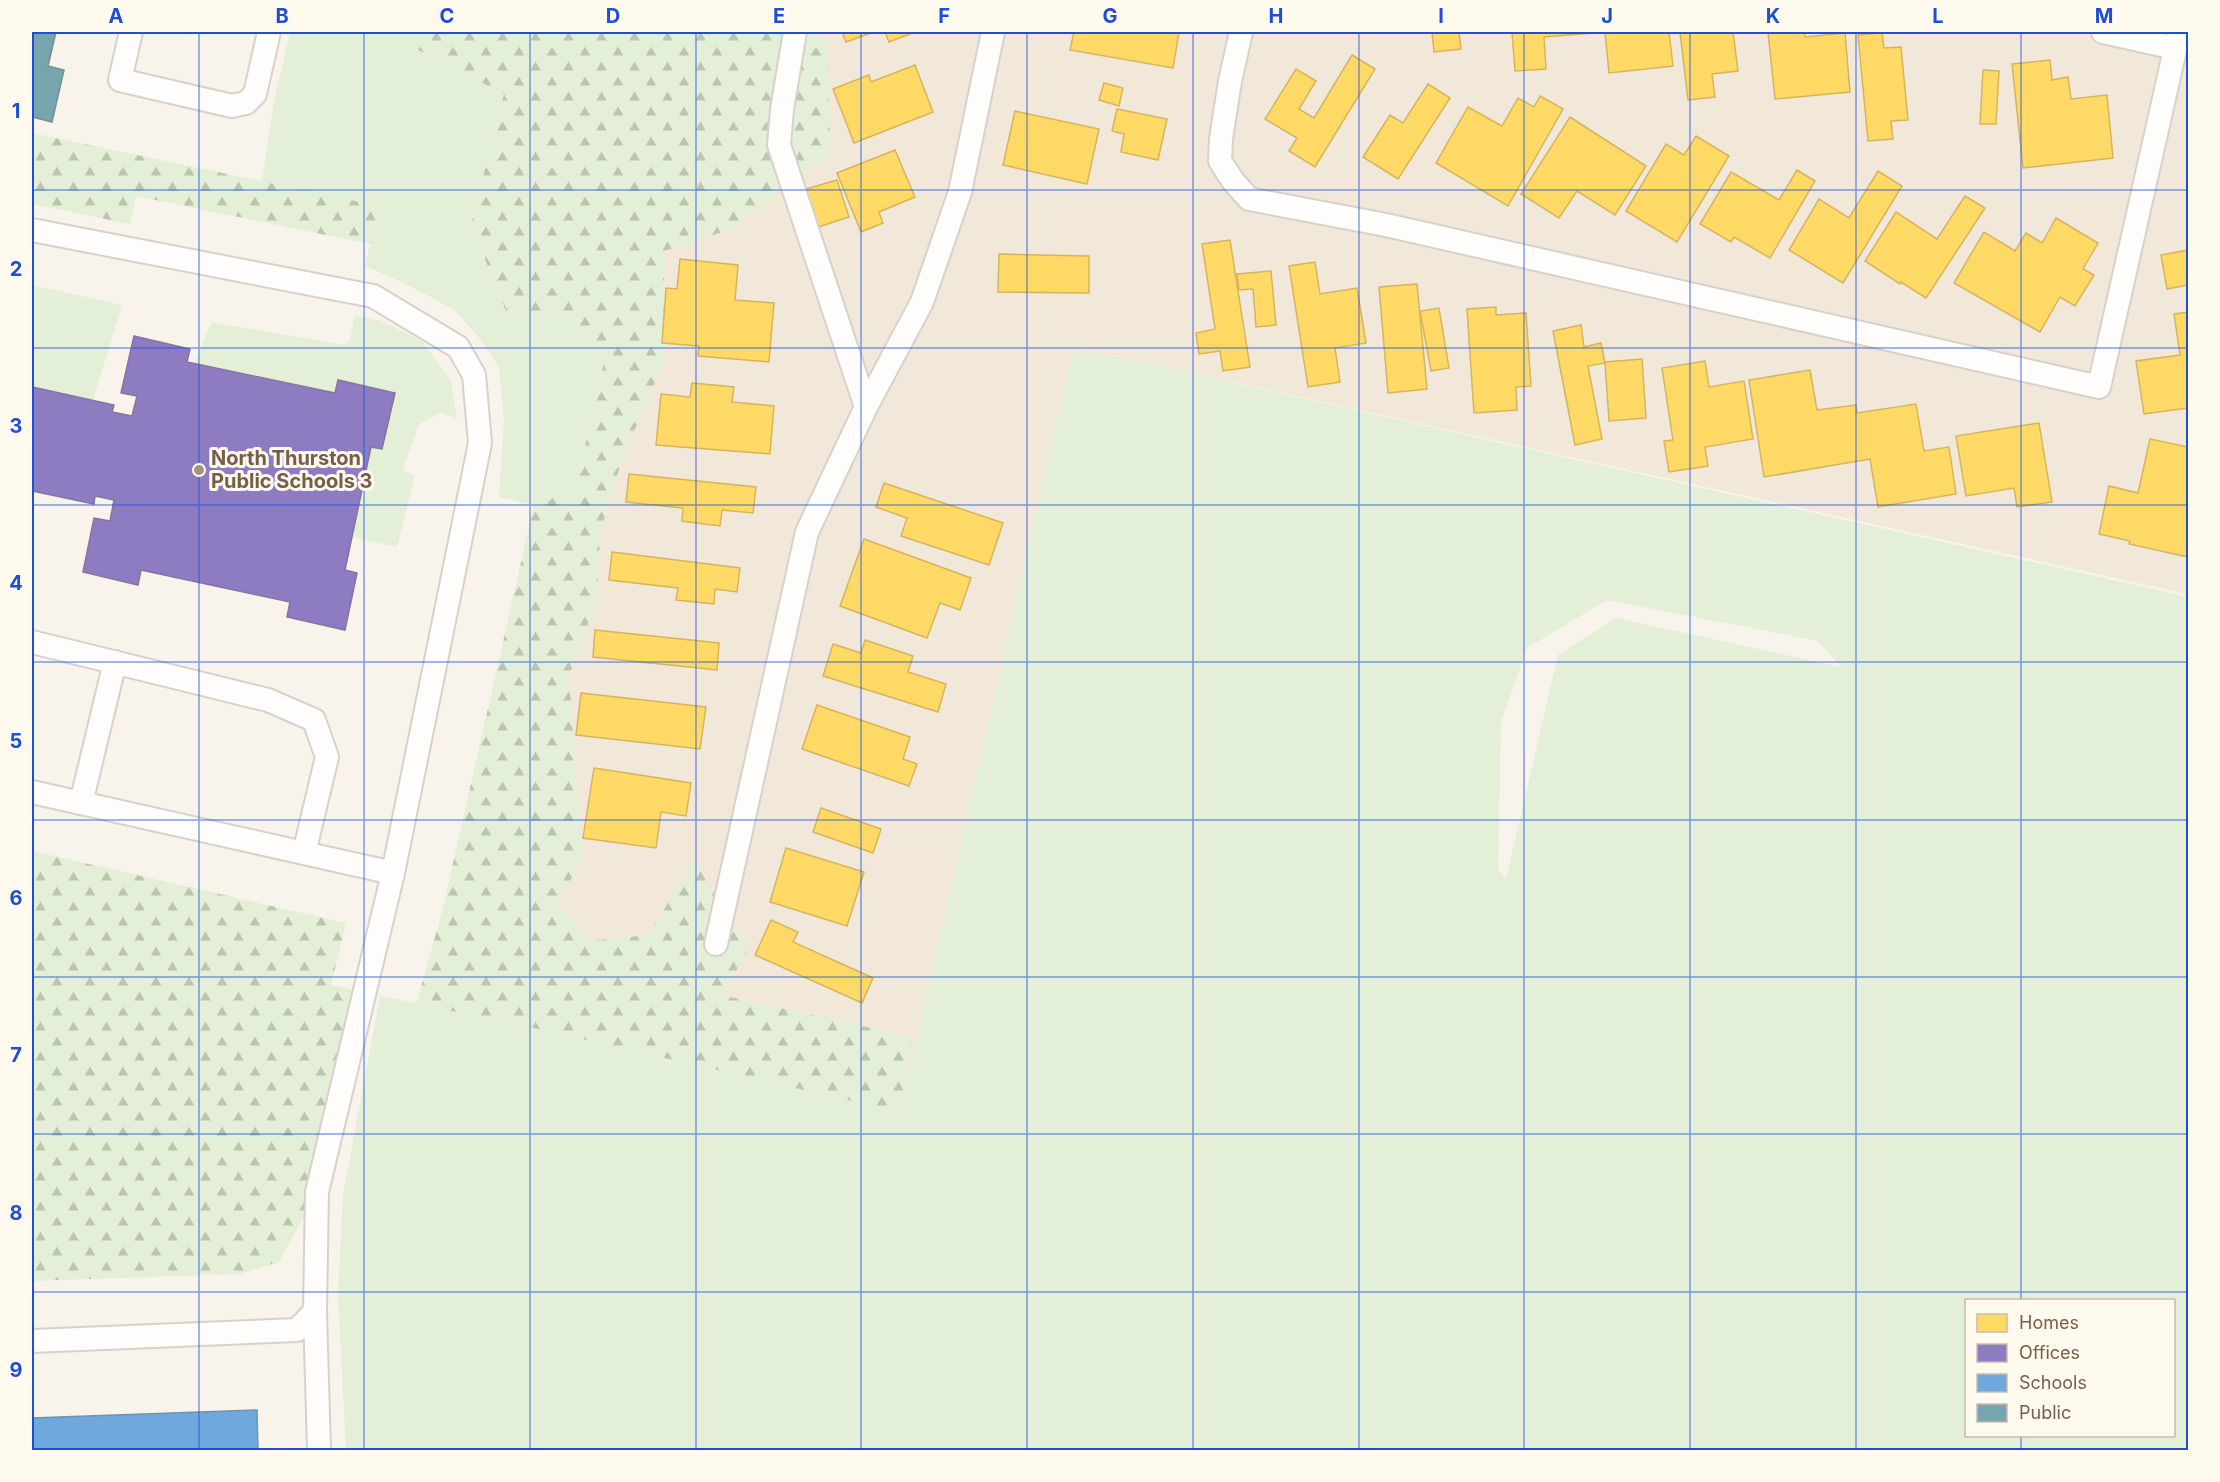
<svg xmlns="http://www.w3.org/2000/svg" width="2220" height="1482" font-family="Inter,sans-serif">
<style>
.residential{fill:#f1e8d9}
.green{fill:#e3efd6;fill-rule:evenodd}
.forest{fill:url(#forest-firs)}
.homes{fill:#ffd966;stroke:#d6b45e;stroke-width:1.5}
.offices{fill:#8e7cc3;stroke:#87739f;stroke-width:1.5}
.schools{fill:#6fa8dc;stroke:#7192b0;stroke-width:1.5}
.public{fill:#76a5af;stroke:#769091;stroke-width:1.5}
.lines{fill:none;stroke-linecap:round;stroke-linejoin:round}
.service-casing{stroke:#d7d1ca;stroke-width:26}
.service{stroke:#fefdfc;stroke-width:22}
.grid{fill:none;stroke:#1d4ed8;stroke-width:1.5;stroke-opacity:0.55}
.poi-dot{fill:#a49283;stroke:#fffaed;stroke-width:2}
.labels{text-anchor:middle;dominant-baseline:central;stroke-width:6;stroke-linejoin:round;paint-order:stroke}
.poi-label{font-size:20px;font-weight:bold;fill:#775e4a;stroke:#fffaed;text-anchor:start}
.neatline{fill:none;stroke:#1d4ed8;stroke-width:2}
.grid-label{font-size:20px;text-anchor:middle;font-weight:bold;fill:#1d4ed8}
</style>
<defs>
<pattern id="forest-firs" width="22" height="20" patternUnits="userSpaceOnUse" patternTransform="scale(1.5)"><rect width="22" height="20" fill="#e3efd6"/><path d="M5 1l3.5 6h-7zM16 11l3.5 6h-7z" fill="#bdc5b0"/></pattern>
</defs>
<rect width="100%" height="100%" fill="#f8f4ec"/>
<polygon class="residential" points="811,32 2188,32 2188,594 1075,347 900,1112 486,1017 569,676 597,599 600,533 622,459 665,360 664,251 732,229 828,40"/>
<g class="green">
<polygon points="290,32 413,32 411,47 504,94 471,225 506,311 571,317 605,356 575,492 534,505 499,497 504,421 499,367 477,335 453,309 406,284 365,266 379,206 262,182 273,107"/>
<polygon points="32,285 122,305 93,400 32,387"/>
<polygon points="355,315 382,321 422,341 450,379 457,418 440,413 419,424 403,470 415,476 397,547 352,537 371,447 382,449 395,393 338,380 335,393 194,363 212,322 343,345 350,340"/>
<path d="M1074 347 2188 597V1450H346L338 1296 343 1195 380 996 486 1017 900 1111ZM1607 600 1818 641 1841 667 1616 618 1558 655 1506 879 1498 870 1501 722 1527 648ZM1966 1300H2174V1436H1966Z"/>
</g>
<g class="forest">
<polygon points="413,32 811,32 828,40 830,154 732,229 664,251 665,360 622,459 600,533 597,599 569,676 582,860 557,903 591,941 649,935 694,859 748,951 721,995 912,1037 900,1112 486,1017 416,1005 441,916 534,505 575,491 605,357 571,317 506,311 471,225 504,94 410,46"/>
<polygon points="32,133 379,206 370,244 136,196 130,224 32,204"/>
<polygon points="32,851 346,923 331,985 365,992 317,1192 279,1262 239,1274 32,1281"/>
</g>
<g class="homes">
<polygon points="842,32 874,32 846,42"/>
<polygon points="885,32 915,32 889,42"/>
<polygon points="1074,32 1179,32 1173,68 1070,50"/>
<polygon points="1432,32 1459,32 1461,49 1434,52"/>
<polygon points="1512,32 1593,32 1593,33 1544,37 1546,69 1515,71"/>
<polygon points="1605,32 1669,32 1673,66 1609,73"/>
<polygon points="1680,32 1733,32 1738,71 1712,74 1715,97 1688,100"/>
<polygon points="1768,32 1805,32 1805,37 1845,33 1850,92 1775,99"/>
<polygon points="1882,33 1884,48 1901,47 1908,120 1891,121 1893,139 1868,141 1858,35"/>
<polygon points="1352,55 1375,69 1315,167 1289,151 1297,138 1265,119 1296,69 1316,81 1299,109 1314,118"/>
<polygon points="2050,60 2052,80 2068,77 2071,99 2107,95 2113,158 2023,168 2012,64"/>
<polygon points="915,65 933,112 854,143 833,89 869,75 871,82"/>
<polygon points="1983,70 1999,71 1996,124 1980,124"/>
<polygon points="1104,83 1123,88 1119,106 1099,100"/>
<polygon points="1428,84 1450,98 1398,179 1363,157 1390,115 1403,123"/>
<polygon points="1540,96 1563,109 1508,206 1436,163 1468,107 1502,126 1518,98 1534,107"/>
<polygon points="1117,109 1167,119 1158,160 1121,152 1124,134 1112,131"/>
<polygon points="1015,111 1099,129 1087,184 1003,165"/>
<polygon points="1570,117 1646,166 1615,215 1577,191 1559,218 1521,194"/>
<polygon points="1696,136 1729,156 1677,242 1626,211 1666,144 1684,155"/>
<polygon points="895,150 915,197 879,212 883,223 861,232 837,173"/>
<polygon points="1797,170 1815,181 1770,258 1734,237 1731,242 1700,224 1731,172 1779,200"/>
<polygon points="1878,171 1902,186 1843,283 1789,250 1819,199 1849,218"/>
<polygon points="837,180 849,217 815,228 803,190"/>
<polygon points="1965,196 1985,208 1926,298 1901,282 1900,284 1865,261 1896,212 1937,239"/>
<polygon points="2056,218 2098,243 2083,269 2094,275 2075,306 2060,297 2040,332 1954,283 1984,232 2015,251 2026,233 2042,243"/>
<polygon points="1230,240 1250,367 1223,371 1220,351 1199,354 1196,333 1215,329 1202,244"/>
<polygon points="2188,250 2188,285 2167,289 2161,255"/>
<polygon points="999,254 1089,256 1089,293 998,292"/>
<polygon points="680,259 738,265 735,300 774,303 769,362 698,356 699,346 662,343 666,288 677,289"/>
<polygon points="1315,262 1320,294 1357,288 1366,343 1335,348 1340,382 1308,387 1289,266"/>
<polygon points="1271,271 1276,325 1256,327 1253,289 1239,290 1237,274"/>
<polygon points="1417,284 1427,389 1388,393 1379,287"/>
<polygon points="1496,307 1496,315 1526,313 1531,386 1516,387 1517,410 1474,413 1467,309"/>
<polygon points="1439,308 1449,368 1431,371 1420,311"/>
<polygon points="2188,312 2188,408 2144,414 2136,361 2180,355 2174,314"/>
<polygon points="1581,325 1584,347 1601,343 1605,363 1588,366 1602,439 1575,445 1553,331"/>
<polygon points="1642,359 1646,418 1609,421 1605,362"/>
<polygon points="1705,361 1709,387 1744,381 1753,439 1705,447 1708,466 1669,472 1664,441 1673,440 1662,368"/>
<polygon points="1810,370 1817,410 1856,405 1857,413 1916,404 1924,451 1949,447 1956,494 1878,507 1870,459 1764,477 1749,380"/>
<polygon points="692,383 734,387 732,402 774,406 770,454 656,445 661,394 690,397"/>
<polygon points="2039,423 2052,502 2017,507 2014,488 1966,496 1956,436"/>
<polygon points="2150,439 2188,447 2188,557 2129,544 2130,541 2099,534 2109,486 2138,493"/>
<polygon points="629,474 756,487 753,513 722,510 720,526 682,521 683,508 626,502"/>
<polygon points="884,483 1003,523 989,565 901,536 907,518 876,507"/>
<polygon points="864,539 971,578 960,610 940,603 927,638 840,606"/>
<polygon points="612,552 740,568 737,592 715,589 714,604 676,600 678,588 609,580"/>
<polygon points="595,630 719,643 717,670 593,657"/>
<polygon points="865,640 913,656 908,672 946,684 938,712 823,676 833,644 861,653"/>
<polygon points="581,693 706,707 700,749 576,735"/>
<polygon points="817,705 910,737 903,759 917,764 909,786 802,749"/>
<polygon points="594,768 691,783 686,816 661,812 656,848 583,838"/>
<polygon points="821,808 881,829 873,853 813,832"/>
<polygon points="786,848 864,872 847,926 770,902"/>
<polygon points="771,920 798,932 793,942 873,978 862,1003 755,955"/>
</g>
<polygon class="offices" points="134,336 190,349 187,362 335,393 338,380 395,393 382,449 371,447 345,570 357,573 345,630 287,617 290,602 141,570 138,585 83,572 94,518 110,521 114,500 95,496 94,504 32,491 32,387 114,405 112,412 132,416 137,396 121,393"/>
<polygon class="schools" points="257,1410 258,1450 32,1450 32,1418"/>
<polygon class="public" points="32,32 56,32 48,66 64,70 52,122 32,117"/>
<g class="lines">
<defs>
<g id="service">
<polyline points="131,32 120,80 232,106 246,103 255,94 269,32"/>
<polyline points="795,32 782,109 779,145 866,407"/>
<polyline points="1241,32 1230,81 1221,139 1220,161 1233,181 1249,199 1386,225 2099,387 2179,32"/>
<polyline points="2103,32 2175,48"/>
<polyline points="32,230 373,296 458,347 474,375 480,443 393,873 32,792"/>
<polyline points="32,642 268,700 314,720 327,757 304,853"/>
<polyline points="81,803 115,662"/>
<polyline points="716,944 807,532 866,407 922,302 960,192 993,32"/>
<polyline points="315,1311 319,1450"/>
<polyline points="32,1341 297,1330 315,1311 317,1192 393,873"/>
</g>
</defs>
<use href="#service" class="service-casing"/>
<use href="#service" class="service"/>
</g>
<path class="grid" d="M199 32V1450M364 32V1450M530 32V1450M696 32V1450M861 32V1450M1027 32V1450M1193 32V1450M1359 32V1450M1524 32V1450M1690 32V1450M1856 32V1450M2021 32V1300M32 190H2188M32 348H2188M32 505H2188M32 662H2188M32 820H2188M32 977H2188M32 1134H2188M32 1292H2188M2021 1436V1450"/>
<circle class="poi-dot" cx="199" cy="470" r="6"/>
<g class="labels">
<g class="poi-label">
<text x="211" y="458">North Thurston<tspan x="211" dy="23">Public Schools 3</tspan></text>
</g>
</g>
<rect width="2220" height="1482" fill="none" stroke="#fffaed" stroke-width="66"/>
<rect x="1965" y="1299" width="210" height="138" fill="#fffaed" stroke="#c9bcac" stroke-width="1.5"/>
<rect x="1977" y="1314" width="30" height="18" fill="#ffd966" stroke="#c9bcac" stroke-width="1.5"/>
<text x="2019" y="1329" font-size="18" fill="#775e4a">Homes</text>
<rect x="1977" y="1344" width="30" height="18" fill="#8e7cc3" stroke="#c9bcac" stroke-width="1.5"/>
<text x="2019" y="1359" font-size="18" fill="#775e4a">Offices</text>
<rect x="1977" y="1374" width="30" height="18" fill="#6fa8dc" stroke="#c9bcac" stroke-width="1.5"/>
<text x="2019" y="1389" font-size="18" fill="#775e4a">Schools</text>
<rect x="1977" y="1404" width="30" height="18" fill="#76a5af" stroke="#c9bcac" stroke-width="1.5"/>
<text x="2019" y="1419" font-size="18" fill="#775e4a">Public</text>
<rect x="33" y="33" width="2154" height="1416" class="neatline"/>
<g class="grid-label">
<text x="116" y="23">A</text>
<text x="282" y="23">B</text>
<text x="447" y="23">C</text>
<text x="613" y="23">D</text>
<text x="779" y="23">E</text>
<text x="944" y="23">F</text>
<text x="1110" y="23">G</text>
<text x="1276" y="23">H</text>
<text x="1441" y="23">I</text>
<text x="1607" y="23">J</text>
<text x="1773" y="23">K</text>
<text x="1938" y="23">L</text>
<text x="2104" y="23">M</text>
<text x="16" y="118">1</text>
<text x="16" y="276">2</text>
<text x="16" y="433">3</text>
<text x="16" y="590">4</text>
<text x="16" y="748">5</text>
<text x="16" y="905">6</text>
<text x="16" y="1062">7</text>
<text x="16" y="1220">8</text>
<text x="16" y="1377">9</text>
</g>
</svg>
